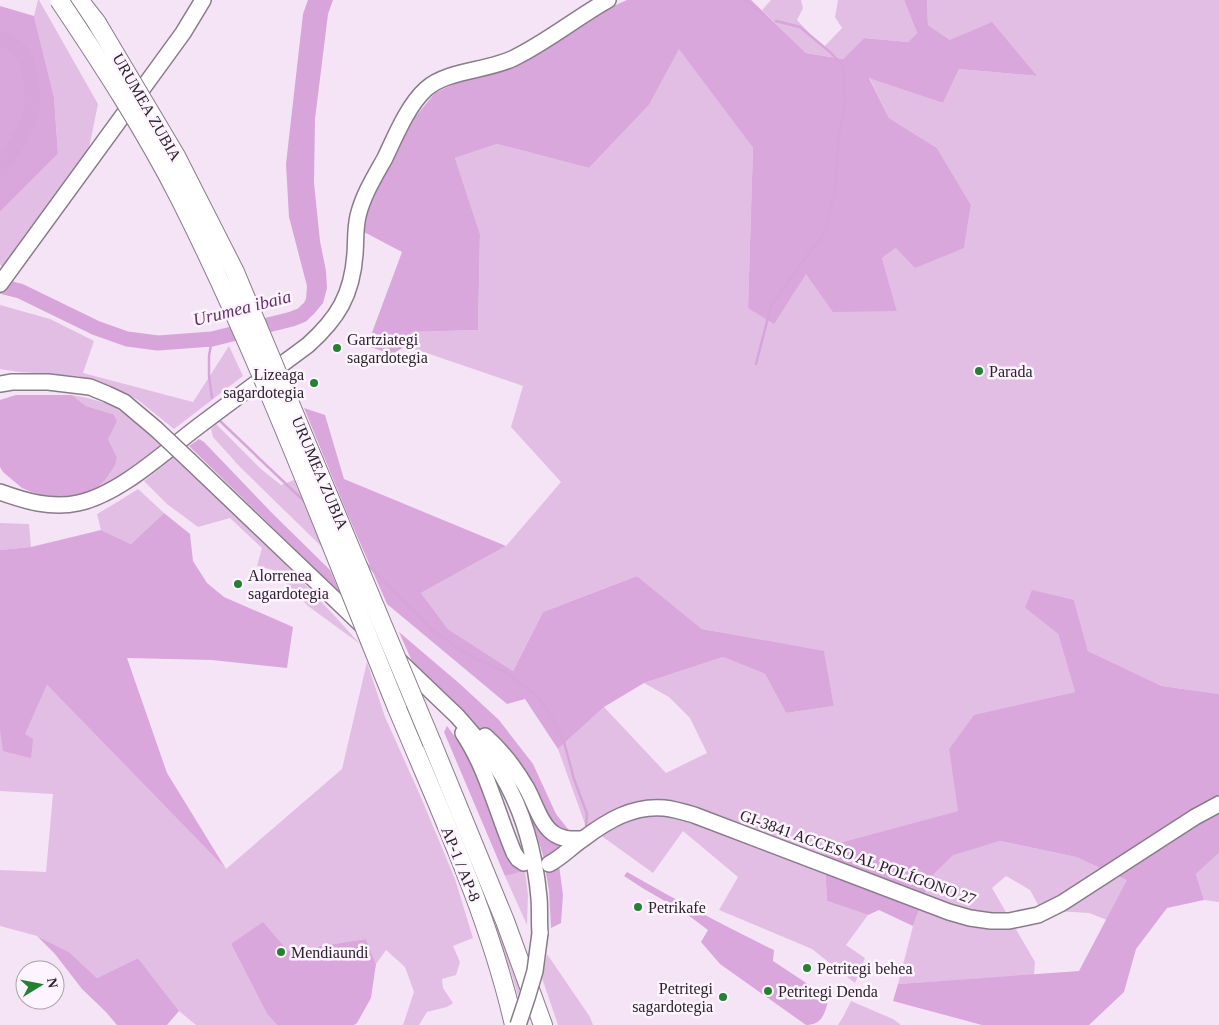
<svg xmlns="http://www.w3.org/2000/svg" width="1219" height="1025" font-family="Georgia,serif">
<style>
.green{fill:#e3bee4}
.forest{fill:#d9a7db}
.water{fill:#d7a5d9}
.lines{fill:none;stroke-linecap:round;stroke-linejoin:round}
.stream{stroke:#d7a5d9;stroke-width:2.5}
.river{stroke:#d7a5d9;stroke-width:15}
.major-casing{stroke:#8a7b8b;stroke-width:18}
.highway-casing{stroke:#8a7b8b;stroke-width:20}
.major{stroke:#fff;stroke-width:15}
.highway{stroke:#fff;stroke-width:18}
.major-bridge-casing{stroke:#8a7b8b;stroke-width:18;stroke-linecap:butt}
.highway-bridge-casing{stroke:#8a7b8b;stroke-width:20;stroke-linecap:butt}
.major-bridge{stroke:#fff;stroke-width:15}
.highway-bridge{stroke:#fff;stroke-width:18}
.poi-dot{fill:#258132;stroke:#fef4ff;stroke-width:2}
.labels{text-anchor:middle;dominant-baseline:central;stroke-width:5;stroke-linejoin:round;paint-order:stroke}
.street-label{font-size:16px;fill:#2a242a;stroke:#fef4ff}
.poi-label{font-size:16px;fill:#2a242a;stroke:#fef4ff;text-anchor:start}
.water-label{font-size:18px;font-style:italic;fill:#672c6b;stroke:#fef4ff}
</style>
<rect width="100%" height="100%" fill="#f5e4f6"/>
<g class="green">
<polygon points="38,0 39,0 98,104 89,148 2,267 0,264 0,212 58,154 54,97 34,16"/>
<polygon points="771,0 801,0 803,8 797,20 823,48 842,28 835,17 838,0 904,0 917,33 908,42 864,38 843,59 806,53 762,10"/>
<polygon points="927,0 1219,0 1219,694 1162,686 1088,651 1074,600 1025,608 1058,634 1075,692 974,716 949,749 959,811 824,847 827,901 868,915 846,945 865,958 855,983 812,949 719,910 738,877 683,831 653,873 585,824 558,749 604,707 666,773 707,753 690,718 669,697 644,683 723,657 765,674 786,713 834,706 824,652 702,629 637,576 543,612 513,671 448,629 421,593 506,546 561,482 511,427 523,386 406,346 410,332 478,330 480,234 455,158 497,144 589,168 649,105 679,48 753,148 748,308 806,274 897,311 882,258 896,248 964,247 971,205 937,148 889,118 869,77 943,103 959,69 1037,76 950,40 928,25"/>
<polygon points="0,305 50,319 94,341 83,373 193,402 229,346 243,376 174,429 138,400 111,386 78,376 19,372 0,369"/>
<path d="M72 395C116 402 133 417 164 447L132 470 90 494 117 457 108 439 113 414 86 406Z"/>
<polygon points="216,424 261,469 281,485 294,480 323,548 240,467 213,437 211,429"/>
<path d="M176 456C238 518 302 578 360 644L308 606 273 570 257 566 262 548 230 518 198 527 167 504 144 481Z"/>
<polygon points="138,489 164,513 131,544 101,530 97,514 119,501"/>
<polygon points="0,523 29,524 31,547 0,550"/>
<polygon points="367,662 385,717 420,795 455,879 473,938 453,946 460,962 456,975 442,979 443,988 453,1003 447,1007 427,1012 419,1025 403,1025 414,992 405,967 386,950 376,964 366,939 288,951 231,944 267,1014 277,1025 196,1025 179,1011 138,958 97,978 69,952 37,936 0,926 0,870 46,872 53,794 0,791 0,730 24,735 47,685 226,869 342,769"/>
<polygon points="1000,841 1076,857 1128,880 1107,920 1089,913 1041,910 1030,890 1006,876 992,888 1035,962 1034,975 898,984 913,926 931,877 953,854"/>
<polygon points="1219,853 1219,902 1204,900 1196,874"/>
<polygon points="525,871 528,895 527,925 505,876"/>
<polygon points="492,915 520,988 518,996 511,972"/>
<polygon points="547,954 590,1017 593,1025 558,1025 542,978"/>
<polygon points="851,1001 893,1019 901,1025 838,1025 843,1017"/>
</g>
<g class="forest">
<polygon points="627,0 751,0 806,53 843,59 864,38 908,42 917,33 904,0 927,0 928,25 950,40 992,22 1037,76 959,69 943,103 869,78 889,118 937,148 971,205 964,248 915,268 896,248 882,258 897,311 833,312 806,274 774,324 748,308 753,148 679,49 649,105 589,168 497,144 455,158 480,234 478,330 411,332 406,346 392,354 367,346 402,252 364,232 369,200 415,117 435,93 607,9"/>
<polygon points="0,6 34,16 54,97 58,154 0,212"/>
<polygon points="16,395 72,395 86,406 113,414 117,421 108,439 117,457 115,465 105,480 90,494 62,500 41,496 22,488 3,472 0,467 0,400"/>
<polygon points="304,408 325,415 344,479 506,546 421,593 448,629 513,671 543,612 637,576 702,629 824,651 834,706 786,713 765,674 723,657 644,683 604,707 558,749 525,699 507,704 387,604 347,513"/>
<polygon points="199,439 204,442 272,513 330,570 340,593 189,446"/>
<polygon points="164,513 190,534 193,561 207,583 224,597 293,627 287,668 212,660 127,658 167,773 226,869 47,685 25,734 33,739 31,758 3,751 0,730 0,550 31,547 101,530 131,544"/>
<polygon points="1032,590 1074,600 1088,651 1162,686 1219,694 1219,853 1196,874 1204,900 1167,908 1136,949 1124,992 1089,1025 982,1025 893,1001 898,984 1079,971 1127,880 1076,857 1000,841 953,855 931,877 913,926 879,910 868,915 827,901 824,847 958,811 949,749 974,715 1075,692 1058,634 1025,608"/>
<polygon points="399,632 460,684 499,720 533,764 556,814 579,843 557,850 563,895 561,923 551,928 549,891 543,855 529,811 515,780 482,733 450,699 415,668"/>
<polygon points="447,726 469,756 509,861 517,868 525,871 505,876 444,732"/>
<path d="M627 872C676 900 724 926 774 950L773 961 829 998C825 1012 823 1025 806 1025L720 964 701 942 708 930 684 912 644 889 624 876Z"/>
<polygon points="263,922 288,951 366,939 376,964 371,998 357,1023 354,1025 277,1025 267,1014 231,944"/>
<polygon points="37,936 69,952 97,978 138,958 179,1011 167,1025 117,1025 106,1012 82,989 55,954"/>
</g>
<polygon class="water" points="308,0 333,0 328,14 315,119 314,183 320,241 326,271 327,288 323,303 313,315 290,319 300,310 306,299 307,286 289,217 286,164 303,14"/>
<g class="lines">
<g class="stream">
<polyline points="744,0 763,14"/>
<polyline points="212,339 209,356 209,376 212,398"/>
<polyline points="756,364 771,306 803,261 824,234 835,192 838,142 845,102 843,66 831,53 800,27 776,21"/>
<polyline points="219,420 307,504"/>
<polyline points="364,561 431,629 471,657 504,671 536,695 550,714 564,742 574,779 587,814 586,826"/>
</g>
<g class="river">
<path d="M0 38C8 41 17 46 22 53 31 66 35 102 30 116 24 134 10 154 0 170"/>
<polyline points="0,286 20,291 96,328 127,339 158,343 212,339 292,319 302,315 307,310"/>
</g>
<defs>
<g id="major">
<polyline points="0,284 159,66 183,33 203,0"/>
<polyline points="0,384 12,382 48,382 90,387 107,394 124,402 156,429"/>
<path d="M190 461 457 716C471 732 486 748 497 767 522 806 535 853 539 898 540 910 539 921 540 933"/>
<path d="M0 492C25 501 51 509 78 503 117 495 160 456 191 432 229 403 269 374 308 345 338 318 352 295 355 254 356 241 355 229 358 216 363 195 375 176 385 158 395 137 408 105 426 89 447 70 488 71 514 58 547 42 576 18 608 0"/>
<path d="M463 733C487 769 497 813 514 853L518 859 524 863"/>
<path d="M485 736C501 750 515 768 526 787 534 800 540 824 553 833 562 840 572 839 582 839"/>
<path d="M549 864C561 858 571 847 583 839 607 821 633 805 664 808 674 809 684 812 694 815L949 912 970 918 991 921H1009L1038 915 1062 903 1195 817 1219 804"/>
</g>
<g id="highway">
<polyline points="79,0 97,23"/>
<path d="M397 708C440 811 489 915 514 1025"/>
<polyline points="432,743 505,921 543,1025"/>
</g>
</defs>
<use href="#major" class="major-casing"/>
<use href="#highway" class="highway-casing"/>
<use href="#major" class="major"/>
<use href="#highway" class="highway"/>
<defs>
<g id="major-bridge">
<polyline points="156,429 190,461"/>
<polyline points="518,1025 527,998 535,971 540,933"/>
</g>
<g id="highway-bridge">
<path d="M59 0C102 64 145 130 180 199 263 364 327 537 397 708"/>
<polyline points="97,23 176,156 235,272 432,743"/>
</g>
</defs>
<use href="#major-bridge" class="major-bridge-casing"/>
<use href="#highway-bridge" class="highway-bridge-casing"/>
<use href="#major-bridge" class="major-bridge"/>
<use href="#highway-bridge" class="highway-bridge"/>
</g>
<g class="poi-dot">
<circle cx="337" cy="348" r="5"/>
<circle cx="979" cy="371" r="5"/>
<circle cx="314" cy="383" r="5"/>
<circle cx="238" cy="584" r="5"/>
<circle cx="638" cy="907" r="5"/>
<circle cx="281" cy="952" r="5"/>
<circle cx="807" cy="968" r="5"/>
<circle cx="768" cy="991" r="5"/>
<circle cx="723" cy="997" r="5"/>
</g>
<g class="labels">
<g class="street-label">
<text transform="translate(147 107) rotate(60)">URUMEA ZUBIA</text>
<text transform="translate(320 473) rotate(67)">URUMEA ZUBIA</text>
<text transform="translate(858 857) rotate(20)">GI-3841 ACCESO AL POLÍGONO 27</text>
<text transform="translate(461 864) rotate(68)">AP-1 / AP-8</text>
</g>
<g class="poi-label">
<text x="347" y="339">Gartziategi<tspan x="347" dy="18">sagardotegia</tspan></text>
<text x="989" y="371">Parada</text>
<text x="304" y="374" text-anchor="end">Lizeaga<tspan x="304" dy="18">sagardotegia</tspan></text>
<text x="248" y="575">Alorrenea<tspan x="248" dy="18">sagardotegia</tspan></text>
<text x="648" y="907">Petrikafe</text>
<text x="291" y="952">Mendiaundi</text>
<text x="817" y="968">Petritegi behea</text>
<text x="713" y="988" text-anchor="end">Petritegi<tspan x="713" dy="18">sagardotegia</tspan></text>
<text x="778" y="991">Petritegi Denda</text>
</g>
<g class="water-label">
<text transform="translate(242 308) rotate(-14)">Urumea ibaia</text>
</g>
</g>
<g transform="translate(40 985) rotate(80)"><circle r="24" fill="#fef4ff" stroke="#a9a1aa"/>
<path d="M0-4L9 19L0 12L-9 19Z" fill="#258132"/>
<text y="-8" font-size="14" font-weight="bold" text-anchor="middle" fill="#2a242a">N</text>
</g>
</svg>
